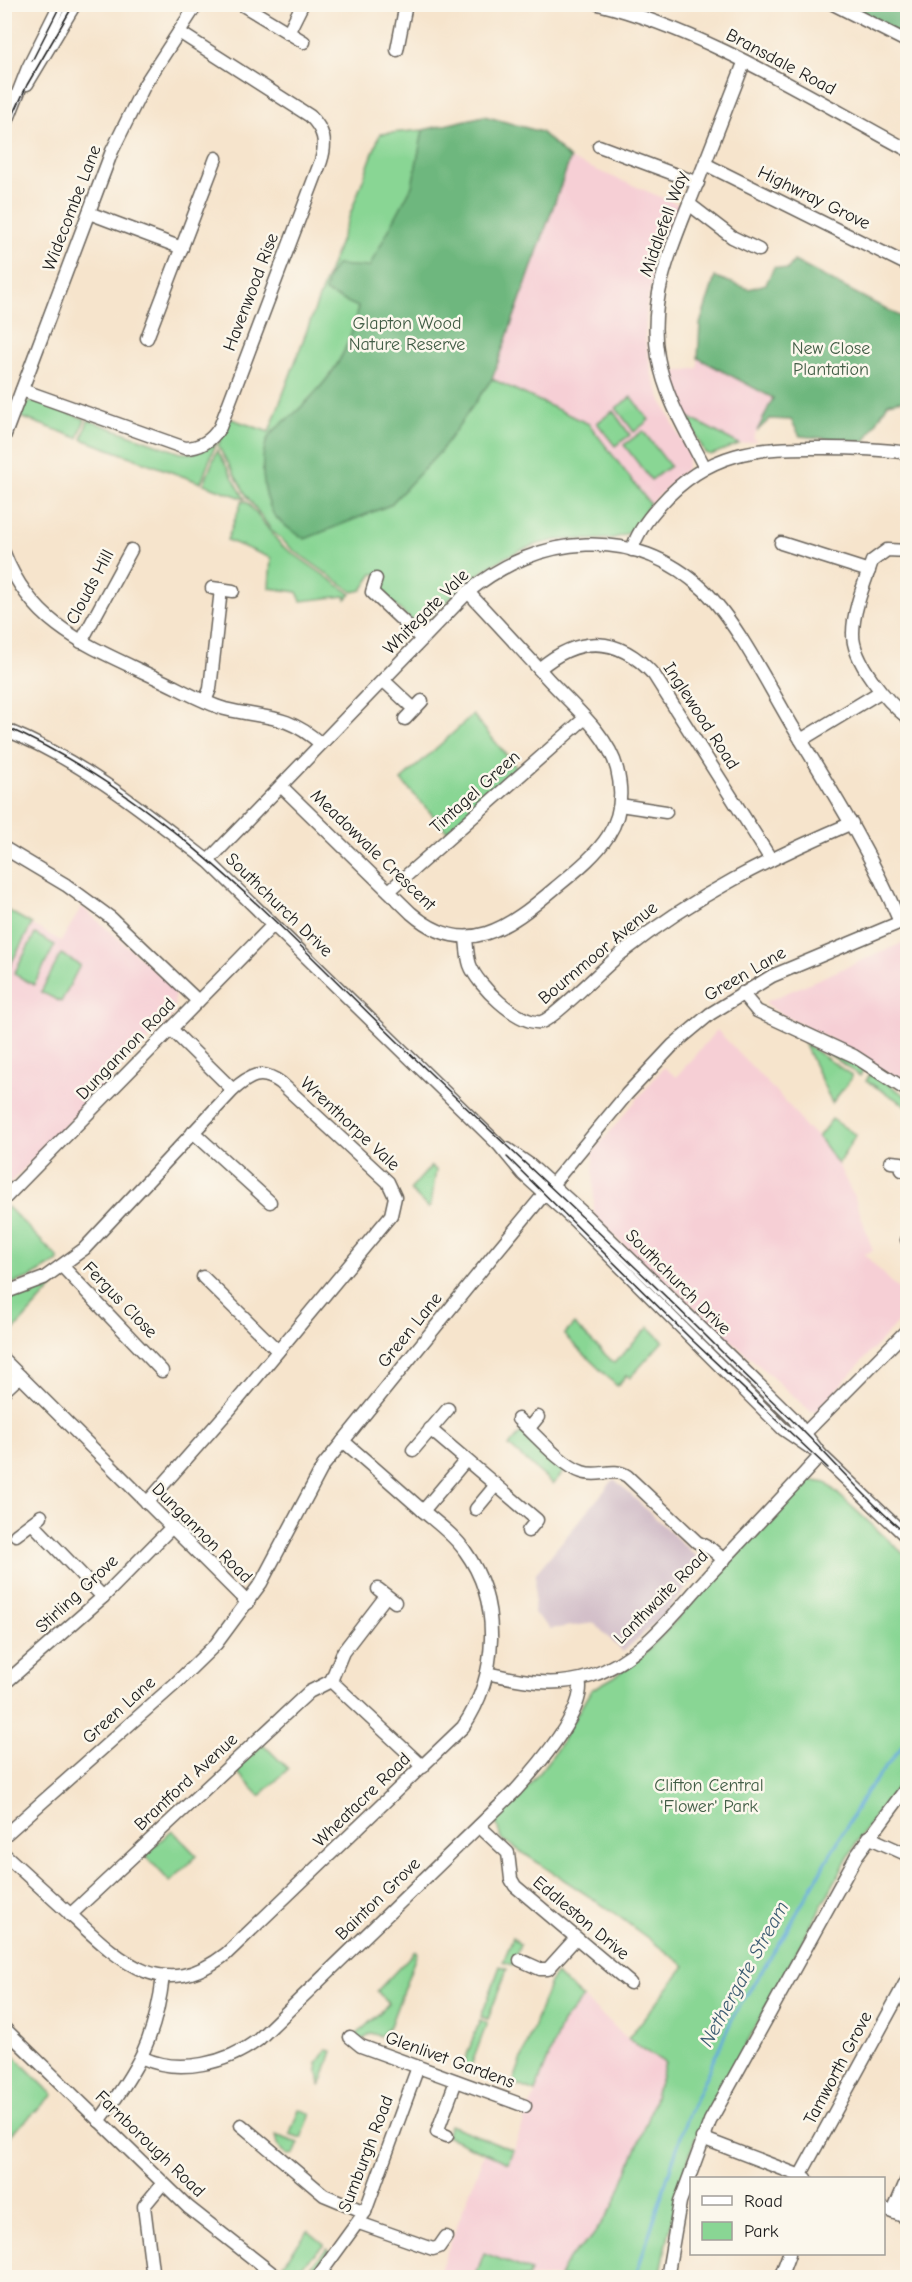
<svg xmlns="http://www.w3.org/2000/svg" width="912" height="2282" font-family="'Comic Neue',sans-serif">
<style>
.built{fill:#f6cfd5}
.industrial{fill:#d1bdc8}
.green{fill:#89d694;stroke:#527958;stroke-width:1.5}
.forest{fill:#6eb77e;stroke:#456a4d;stroke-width:1.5}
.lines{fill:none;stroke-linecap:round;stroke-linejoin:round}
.stream{stroke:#64abdb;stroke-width:3}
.minor-casing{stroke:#68625a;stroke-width:15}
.minor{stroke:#fff;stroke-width:12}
.tram{stroke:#1c1c1c;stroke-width:1.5}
.labels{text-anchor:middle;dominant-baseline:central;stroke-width:5;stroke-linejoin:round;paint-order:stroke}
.street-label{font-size:18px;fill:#1c1c1c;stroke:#fbf7ec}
.park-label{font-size:18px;fill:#425d46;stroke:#fbf7ec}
.water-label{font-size:20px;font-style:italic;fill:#3c5c72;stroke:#fbf7ec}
</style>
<rect width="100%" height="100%" fill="#fbf7ec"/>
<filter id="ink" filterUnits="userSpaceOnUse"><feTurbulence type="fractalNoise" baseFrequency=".0167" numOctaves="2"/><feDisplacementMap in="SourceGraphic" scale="12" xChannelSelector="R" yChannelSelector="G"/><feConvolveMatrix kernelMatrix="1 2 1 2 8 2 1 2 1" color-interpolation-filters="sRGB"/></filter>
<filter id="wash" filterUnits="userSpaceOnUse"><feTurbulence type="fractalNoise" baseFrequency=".008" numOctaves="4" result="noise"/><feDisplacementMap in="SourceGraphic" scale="24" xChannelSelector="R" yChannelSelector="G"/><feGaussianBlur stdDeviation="1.35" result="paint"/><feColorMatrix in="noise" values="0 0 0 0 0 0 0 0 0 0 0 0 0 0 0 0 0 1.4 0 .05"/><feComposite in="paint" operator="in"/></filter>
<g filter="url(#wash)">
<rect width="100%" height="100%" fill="#f6e4cc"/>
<g class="built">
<polygon points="570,159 680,205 665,242 654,251 651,259 654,273 647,304 645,337 652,375 663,403 689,456 686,469 650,504 589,424 492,379"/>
<polygon points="698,358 773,399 753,438 757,441 739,444 686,416 667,373 698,368"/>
<polygon points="82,907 174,987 175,1013 5,1188 4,909 61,941"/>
<polygon points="907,941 907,1085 829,1038 779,1013 765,1002"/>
<polygon points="717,1030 794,1111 804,1126 818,1137 838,1164 856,1201 873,1251 864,1254 907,1298 907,1312 817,1411 810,1411 594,1218 593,1152 664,1067 676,1077"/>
<polygon points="583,1998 628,2039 666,2062 649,2117 613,2207 592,2237 568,2259 559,2277 437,2278 484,2154 508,2163 562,2023"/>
</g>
<polygon class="industrial" points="614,1479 703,1563 697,1568 698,1575 661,1617 623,1652 594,1623 550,1629 534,1613 536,1573"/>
<g class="green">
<path d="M484 116 541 132 570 159 492 379 589 424 650 504 630 532 621 536C600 543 574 537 552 541 496 551 460 589 421 626L415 624 379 590 380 574H373L362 590 353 592 293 550 272 531 248 498 218 446 229 418 269 432 380 134 423 130Z"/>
<polygon points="631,397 649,420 634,432 616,408"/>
<polygon points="35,401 85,419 78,438 18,416 23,404"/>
<polygon points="613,411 630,435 615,446 597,423"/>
<polygon points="686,416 739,444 711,455 705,453"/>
<polygon points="88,420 181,453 193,453 216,443 201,483 82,439"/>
<polygon points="643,431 670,466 651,480 624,445"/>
<polygon points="217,450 245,499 204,484"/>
<polygon points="242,501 247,502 281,545 351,594 346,599 345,596 301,601 297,592 269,588 271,558 227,540"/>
<polygon points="473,715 517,768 447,831 401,780"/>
<polygon points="5,909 32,924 5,975"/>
<polygon points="35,934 55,945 34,985 14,974"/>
<polygon points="61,954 80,965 61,1002 41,992"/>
<polygon points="804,1043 851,1075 851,1079 832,1103"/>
<polygon points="825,1048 864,1068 860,1076 826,1052"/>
<polygon points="871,1072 907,1097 907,1106 866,1081"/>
<polygon points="832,1119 856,1135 838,1164 818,1137"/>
<polygon points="431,1166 436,1170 431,1205 428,1208 410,1190"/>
<polygon points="8,1207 58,1258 58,1261 31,1277 5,1286 4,1210"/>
<polygon points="63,1276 5,1340 4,1300 36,1289 56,1277"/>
<polygon points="574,1324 614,1363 649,1327 663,1341 630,1378 627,1375 617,1386 564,1335"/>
<polygon points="523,1430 567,1468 553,1484 509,1446"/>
<polygon points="808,1480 826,1483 907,1557 907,1776 889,1797 856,1843 695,2138 677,2194 660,2277 559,2277 568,2259 592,2237 613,2207 649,2117 665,2063 628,2039 685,1966 610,1910 511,1845 503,1840 495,1821 523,1793 555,1752 591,1690 614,1677 645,1653"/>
<polygon points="263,1744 288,1769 260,1796 235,1770"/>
<polygon points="172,1830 197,1856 170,1882 145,1855"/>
<polygon points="513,1937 520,1945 512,1965 503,1962"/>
<polygon points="415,1951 417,1953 390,2026 380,2036 371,2033 360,2041 355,2036 389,2004 377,1991"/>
<polygon points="500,1966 507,1969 488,2019 481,2017"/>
<polygon points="556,1974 583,1998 562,2023 535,2092 513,2083 550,1982"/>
<polygon points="480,2020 487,2023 468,2074 461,2071"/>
<polygon points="5,2047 53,2095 5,2140"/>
<polygon points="326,2050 332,2051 320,2087 317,2063"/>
<polygon points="299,2109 311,2114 301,2138 290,2134"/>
<polygon points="450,2125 513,2150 508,2163 446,2136"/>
<polygon points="275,2135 299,2143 294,2154 288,2155 277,2145"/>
<polygon points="308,2231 324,2244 296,2272 283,2263"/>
<polygon points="327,2248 330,2251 309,2277 302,2277"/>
<polygon points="484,2253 531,2271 528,2277 475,2277"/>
</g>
<g class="forest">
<polygon points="843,5 907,5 907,39"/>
<path d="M484 116 541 132 570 159 492 379 440 452 390 505 305 539C294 532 280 524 273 513 263 494 259 460 267 440 271 430 288 419 296 412 331 379 349 354 358 307L325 292 328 277 336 265 369 267 412 186 423 130Z"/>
<polygon points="794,261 907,320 907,393 903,400 888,403 865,442 800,436 791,420 770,419 757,431 773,398 698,358 700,324 715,277 749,289 766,284 774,267 787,270"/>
</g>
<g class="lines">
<polyline class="stream" points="635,2278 686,2120 734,2015 782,1939 866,1792 908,1739"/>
</g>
</g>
<g filter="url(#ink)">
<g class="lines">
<defs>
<g id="minor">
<polyline points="241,4 304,42"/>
<path d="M598 4C707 31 809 97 908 150"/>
<polyline points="833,4 908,42"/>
<polyline points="288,33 302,5"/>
<polyline points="397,50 406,4"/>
<polyline points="27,84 75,4"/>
<polyline points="4,129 28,68 60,4"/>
<polyline points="599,146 698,183"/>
<polyline points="705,164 908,265"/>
<polyline points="689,204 732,237 759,250"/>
<polyline points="89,213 182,248"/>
<polyline points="147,338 216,158"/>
<path d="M22 390 185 448C201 448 212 440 220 427L321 161C327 142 324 130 310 116L179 32"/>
<polyline points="4,437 112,151 145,84 197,4"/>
<path d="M704 466C686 431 665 397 658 357 647 296 674 242 696 186 712 145 728 104 744 63"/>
<polyline points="781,543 869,571"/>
<path d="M632 550C637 532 649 517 661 504 708 451 758 447 824 448 852 448 880 449 908 453"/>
<path d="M908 551 887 550 872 561C865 582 853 610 853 633 852 661 887 702 908 718"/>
<path d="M4 553C32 626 89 646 154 677 177 687 201 702 225 709 266 719 286 713 321 744"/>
<polyline points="376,579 372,592 422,639"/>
<polyline points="212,588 233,591"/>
<polyline points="81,642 131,550"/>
<path d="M539 669C579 635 618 635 654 675L770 858"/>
<polyline points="383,680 414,709"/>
<polyline points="205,701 210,689 221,589"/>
<polyline points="405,719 422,701"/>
<path d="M4 729C81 760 144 811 208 861L499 1145 523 1174 575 1221 783 1429 821 1455"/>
<polyline points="801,740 880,692"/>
<path d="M281 786 411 913C466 961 509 927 554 889 595 855 632 828 617 769 608 734 572 705 548 679 522 650 495 621 468 592"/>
<polyline points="620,805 666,812"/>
<polyline points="4,848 66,885 111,918 198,1001"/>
<path d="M208 861 468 592C538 534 634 524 704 590 737 622 769 687 793 727 832 791 871 853 900 922"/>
<polyline points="389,891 584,719"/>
<path d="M466 938C467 946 467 956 470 965 477 985 518 1025 541 1022 553 1020 607 964 623 952 694 896 770 858 852 823"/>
<polyline points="742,993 757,1011 854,1056 908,1091"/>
<polyline points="171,1029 233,1090"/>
<polyline points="193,1132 270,1202"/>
<polyline points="507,1149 530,1165 583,1213 793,1418 821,1455 908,1538"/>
<polyline points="891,1162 901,1163 902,1170"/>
<polyline points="4,1199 273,925"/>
<polyline points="907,1240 908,1240"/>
<polyline points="62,1266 162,1371"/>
<polyline points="203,1277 278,1351"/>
<path d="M4 1293 44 1278 84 1249 233 1090C249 1076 261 1068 281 1083L388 1182 395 1197 391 1215 231 1408 147 1503"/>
<polyline points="4,1360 248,1603"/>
<polyline points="4,1391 20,1376"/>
<path d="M518 1419C534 1433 562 1466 582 1472 598 1478 613 1467 627 1476L697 1542 711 1549 724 1560"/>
<polyline points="529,1428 538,1417"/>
<polyline points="430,1429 537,1520 528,1531"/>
<polyline points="801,1437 908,1329"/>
<polyline points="413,1450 448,1409"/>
<polyline points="476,1509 496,1485"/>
<polyline points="423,1511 466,1460"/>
<polyline points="32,1523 103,1597"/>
<polyline points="16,1535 41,1516"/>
<polyline points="378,1589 395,1602"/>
<path d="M487 1673C522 1681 556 1688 591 1676 642 1659 676 1611 711 1573 748 1534 785 1495 821 1455"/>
<polyline points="331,1681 423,1767"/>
<polyline points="331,1681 343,1652 386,1596"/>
<polyline points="4,1684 103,1597 172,1527"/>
<polyline points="479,1826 508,1853 511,1879 515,1886 630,1983"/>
<polyline points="4,1836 175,1684 216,1644 261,1583 323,1466 492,1257 627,1094 673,1045 710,1014 772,976 908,919"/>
<polyline points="868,1837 908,1855"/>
<path d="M4 1854C27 1875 50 1896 72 1916 119 1960 162 2004 226 1954L463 1727C498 1676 502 1602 465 1551 454 1535 437 1523 422 1510 396 1487 370 1464 343 1441"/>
<polyline points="70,1915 309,1692 331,1681"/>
<polyline points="520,1960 540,1969 548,1969 576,1938"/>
<polyline points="4,2028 188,2207 278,2278"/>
<polyline points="350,2037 361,2046 525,2106"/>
<path d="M143 2058C180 2075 227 2063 258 2040L516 1790C535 1769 588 1709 579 1680"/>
<path d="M99 2121C137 2071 156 2038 163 1976"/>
<polyline points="241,2125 324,2195 365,2212"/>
<polyline points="447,2136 437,2132 456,2081"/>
<polyline points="702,2138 806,2178"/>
<polyline points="800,2176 908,1978"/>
<polyline points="884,2209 908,2218"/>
<polyline points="893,2212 908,2177"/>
<polyline points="359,2223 433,2249 439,2247 446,2237"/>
<polyline points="153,2278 144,2206 163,2183"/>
<polyline points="317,2278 365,2212 418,2067"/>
<polyline points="667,2278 680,2202 710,2121 857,1855 908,1786"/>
<polyline points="780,2278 789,2254"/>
</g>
</defs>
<use href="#minor" class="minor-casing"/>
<use href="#minor" class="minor"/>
<g class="tram">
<polyline points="32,61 61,4"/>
<polyline points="4,135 27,85 74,4"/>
<path d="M4 726C162 796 277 924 398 1042 504 1146 616 1245 721 1351 747 1377 774 1402 800 1428 836 1464 869 1502 908 1536"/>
<polyline points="507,1157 693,1341 828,1468"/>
</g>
</g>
</g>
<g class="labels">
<g class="street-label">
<text transform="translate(781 62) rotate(28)">Bransdale Road</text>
<text transform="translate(814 198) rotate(26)">Highwray Grove</text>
<text transform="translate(72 208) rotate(-69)">Widecombe Lane</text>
<text transform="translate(664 224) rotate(-70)">Middlefell Way</text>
<text transform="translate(251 292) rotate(-69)">Havenwood Rise</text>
<text transform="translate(90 587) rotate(-62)">Clouds Hill</text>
<text transform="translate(426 612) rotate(-45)">Whitegate Vale</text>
<text transform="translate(701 716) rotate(57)">Inglewood Road</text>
<text transform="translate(475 792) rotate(-42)">Tintagel Green</text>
<text transform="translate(373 850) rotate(44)">Meadowvale Crescent</text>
<text transform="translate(279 905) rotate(44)">Southchurch Drive</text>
<text transform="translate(598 953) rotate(-40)">Bournmoor Avenue</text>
<text transform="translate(745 974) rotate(-30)">Green Lane</text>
<text transform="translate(126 1049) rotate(-46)">Dungannon Road</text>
<text transform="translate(350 1124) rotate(43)">Wrenthorpe Vale</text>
<text transform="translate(678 1282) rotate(45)">Southchurch Drive</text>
<text transform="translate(120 1300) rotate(46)">Fergus Close</text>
<text transform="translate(410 1330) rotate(-51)">Green Lane</text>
<text transform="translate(202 1533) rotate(45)">Dungannon Road</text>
<text transform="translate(77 1594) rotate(-43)">Stirling Grove</text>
<text transform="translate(661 1597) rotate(-45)">Lanthwaite Road</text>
<text transform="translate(119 1710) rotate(-42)">Green Lane</text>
<text transform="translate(186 1782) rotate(-43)">Brantford Avenue</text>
<text transform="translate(362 1800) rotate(-44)">Wheatacre Road</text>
<text transform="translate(378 1899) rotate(-44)">Bainton Grove</text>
<text transform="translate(581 1918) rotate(40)">Eddleston Drive</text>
<text transform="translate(450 2060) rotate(20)">Glenlivet Gardens</text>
<text transform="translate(838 2068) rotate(-62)">Tamworth Grove</text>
<text transform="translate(150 2144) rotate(44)">Farnborough Road</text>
<text transform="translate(366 2154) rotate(-69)">Sumburgh Road</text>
</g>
<g class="park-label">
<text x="407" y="323">Glapton Wood<tspan x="407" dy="21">Nature Reserve</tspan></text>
<text x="831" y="348">New Close<tspan x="831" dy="21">Plantation</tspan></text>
<text x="709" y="1785">Clifton Central<tspan x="709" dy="21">'Flower' Park</tspan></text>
</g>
<g class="water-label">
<text transform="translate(744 1974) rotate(-61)">Nethergate Stream</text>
</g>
</g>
<rect width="912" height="2282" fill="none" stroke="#fbf7ec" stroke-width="24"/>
<rect x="690" y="2177" width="195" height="78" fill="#fbf7ec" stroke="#a29f99" stroke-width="1.5"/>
<rect x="702" y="2196" width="30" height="9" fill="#ffffff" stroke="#a29f99" stroke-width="1.5"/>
<text x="744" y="2207" font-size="18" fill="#1c1c1c">Road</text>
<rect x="702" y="2222" width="30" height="18" fill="#89d694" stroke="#a29f99" stroke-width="1.5"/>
<text x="744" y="2237" font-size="18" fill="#1c1c1c">Park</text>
</svg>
